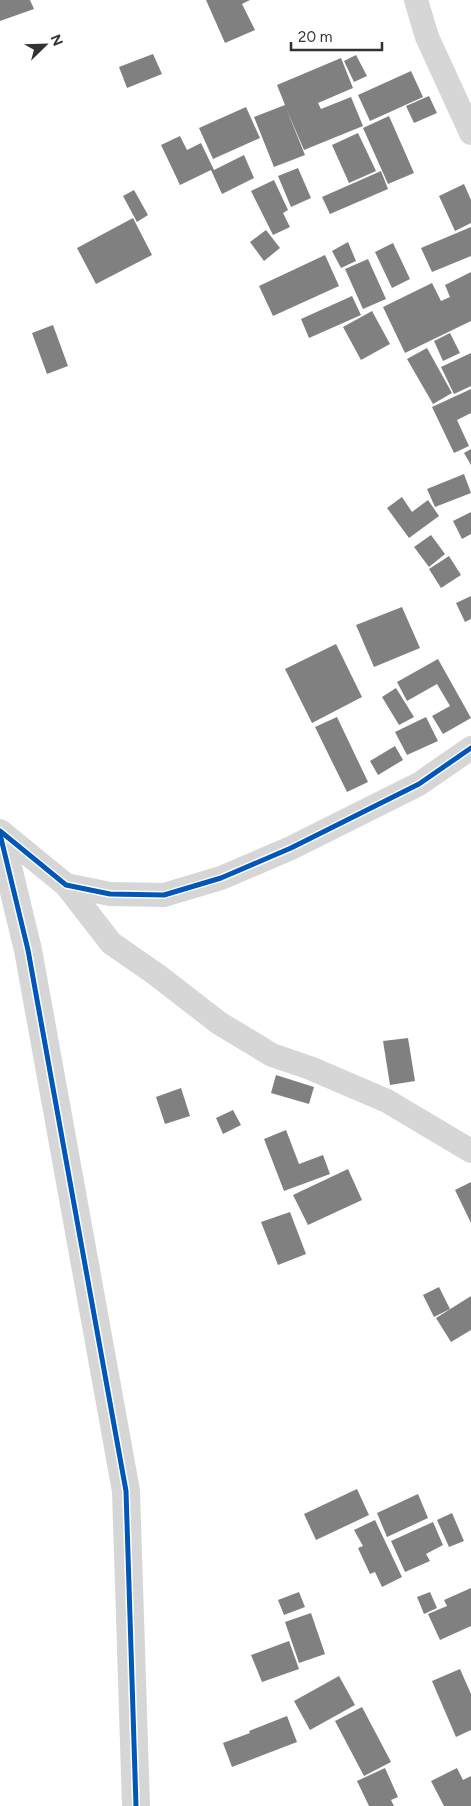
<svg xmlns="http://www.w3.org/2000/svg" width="471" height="1806" font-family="Figtree,sans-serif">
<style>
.building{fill:#808080}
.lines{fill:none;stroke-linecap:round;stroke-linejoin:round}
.minor{stroke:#d6d6d6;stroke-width:24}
.tertiary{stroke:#d6d6d6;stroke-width:28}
.cycleway-casing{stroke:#fff;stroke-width:8}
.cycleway{stroke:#0057b8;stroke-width:5}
</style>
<rect width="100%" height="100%" fill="#fff"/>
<g class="building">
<polygon points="0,0 30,0 34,9 0,21"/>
<polygon points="206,0 250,0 242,4 255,30 225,43"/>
<polygon points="153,54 162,74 127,88 119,67"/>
<polygon points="356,55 367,76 354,82 344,61"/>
<polygon points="341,58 353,88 318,103 321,109 351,97 363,126 304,150 286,108 305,155 274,167 254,117 285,105 277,85"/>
<polygon points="411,71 423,97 370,121 358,95"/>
<polygon points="429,96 437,113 414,123 406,106"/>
<polygon points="246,107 260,138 213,159 199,128"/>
<polygon points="389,116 414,173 388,184 363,128"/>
<polygon points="358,133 376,171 349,183 332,145"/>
<polygon points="180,136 187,150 201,143 214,170 244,155 254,178 222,194 211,170 180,185 161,145"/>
<polygon points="298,168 311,198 291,207 278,176"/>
<polygon points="381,171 388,189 330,214 322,197"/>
<polygon points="274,180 288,210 283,213 290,227 273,235 251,191"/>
<polygon points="464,184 471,200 471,223 455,231 439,196"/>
<polygon points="134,190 148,215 137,222 123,196"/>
<polygon points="133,218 152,255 96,284 77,248"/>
<polygon points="471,227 471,256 432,272 421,248"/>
<polygon points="266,230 280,248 264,261 250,242"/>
<polygon points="348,242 356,261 341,268 332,251"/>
<polygon points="393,243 410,279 392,288 375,252"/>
<polygon points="325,255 339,286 273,316 259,286"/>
<polygon points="368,259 386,299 363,309 345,269"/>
<polygon points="471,272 471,321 405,353 383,307 432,283 441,301 450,297 445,285"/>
<polygon points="352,296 361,315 309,338 301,319"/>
<polygon points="372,311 390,344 361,360 343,327"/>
<polygon points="53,325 68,366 47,374 32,333"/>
<polygon points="450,333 460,353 443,361 434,341"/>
<polygon points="427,348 452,393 433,404 407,359"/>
<polygon points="471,353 471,386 454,394 441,367"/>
<polygon points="471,389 471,413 457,420 469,446 454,453 432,407"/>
<polygon points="471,449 471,465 464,453"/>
<polygon points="464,474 471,493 435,507 427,489"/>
<polygon points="402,497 412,512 428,500 439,516 409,538 387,508"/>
<polygon points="471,512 471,534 462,539 453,521"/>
<polygon points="431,535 445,554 429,567 414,547"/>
<polygon points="449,556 461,575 441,588 429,569"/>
<polygon points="471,596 471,619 465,622 456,603"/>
<polygon points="402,607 420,648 374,667 356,625"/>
<polygon points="336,644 362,697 312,723 285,669"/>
<polygon points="438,659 471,718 443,734 432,716 450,706 437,684 407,701 397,682"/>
<polygon points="396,688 414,717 399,725 382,697"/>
<polygon points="337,717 368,782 347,792 315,727"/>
<polygon points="426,717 438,741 407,755 395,732"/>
<polygon points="395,746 403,760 378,775 370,761"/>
<polygon points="408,1038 415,1081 390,1085 383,1041"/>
<polygon points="276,1075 314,1087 309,1104 271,1093"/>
<polygon points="181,1088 190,1116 165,1124 156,1097"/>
<polygon points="233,1110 241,1125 223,1134 216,1118"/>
<polygon points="286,1130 299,1164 323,1155 330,1174 284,1191 264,1139"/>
<polygon points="348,1169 362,1200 308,1225 293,1195"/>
<polygon points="471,1182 471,1223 455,1190"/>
<polygon points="290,1212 306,1254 278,1265 261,1222"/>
<polygon points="439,1287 450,1309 434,1317 423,1295"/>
<polygon points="471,1296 471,1330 451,1342 436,1318"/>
<polygon points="357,1489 369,1515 316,1540 304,1514"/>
<polygon points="418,1494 428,1518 387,1537 377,1513"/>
<polygon points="452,1513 464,1541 449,1547 437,1520"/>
<polygon points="375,1520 402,1577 382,1587 375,1572 370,1574 358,1548 363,1546 354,1530"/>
<polygon points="433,1522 443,1545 426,1554 430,1561 405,1572 391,1541"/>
<polygon points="471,1588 471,1626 440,1640 428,1614 447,1606 444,1600"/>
<polygon points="299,1592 305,1607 284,1615 278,1600"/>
<polygon points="430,1592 437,1608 424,1614 417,1597"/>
<polygon points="311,1613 325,1654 299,1663 285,1622"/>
<polygon points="289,1641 299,1669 262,1682 251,1655"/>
<polygon points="460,1669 471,1694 471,1730 456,1737 432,1681"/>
<polygon points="339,1676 355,1705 310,1730 294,1701"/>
<polygon points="362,1707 391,1762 364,1776 335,1721"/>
<polygon points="287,1716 297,1742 232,1767 223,1743 250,1733 249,1731"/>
<polygon points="385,1768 398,1797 391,1800 394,1806 369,1806 357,1781"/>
<polygon points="457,1768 463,1780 471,1776 471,1806 444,1806 431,1781"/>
</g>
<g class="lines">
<g class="minor">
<polyline points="416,0 427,37 471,133"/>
<polyline points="0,831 66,885 110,894 164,895 221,878 291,848 419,784 471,748"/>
<polyline points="66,885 111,943 157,975 219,1023 272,1055 310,1068 387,1101 471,1151"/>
</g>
<polyline class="tertiary" points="0,834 28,950 126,1491 136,1806"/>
<defs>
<g id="cycleway">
<polyline points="0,831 66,885 110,894 164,895 221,878 291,848 419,784 471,748"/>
<polyline points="0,834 28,950 126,1491 136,1806"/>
</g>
</defs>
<use href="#cycleway" class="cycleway-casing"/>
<use href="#cycleway" class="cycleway"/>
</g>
<g transform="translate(45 45) rotate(67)" stroke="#ffffff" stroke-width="4" paint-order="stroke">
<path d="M0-4L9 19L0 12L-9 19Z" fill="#323232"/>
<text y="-8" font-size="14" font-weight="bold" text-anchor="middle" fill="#323232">N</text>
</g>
<path d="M291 42v8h91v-8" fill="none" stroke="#323232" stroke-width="2.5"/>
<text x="298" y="42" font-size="15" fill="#323232" stroke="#ffffff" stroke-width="4" paint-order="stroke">20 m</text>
</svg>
